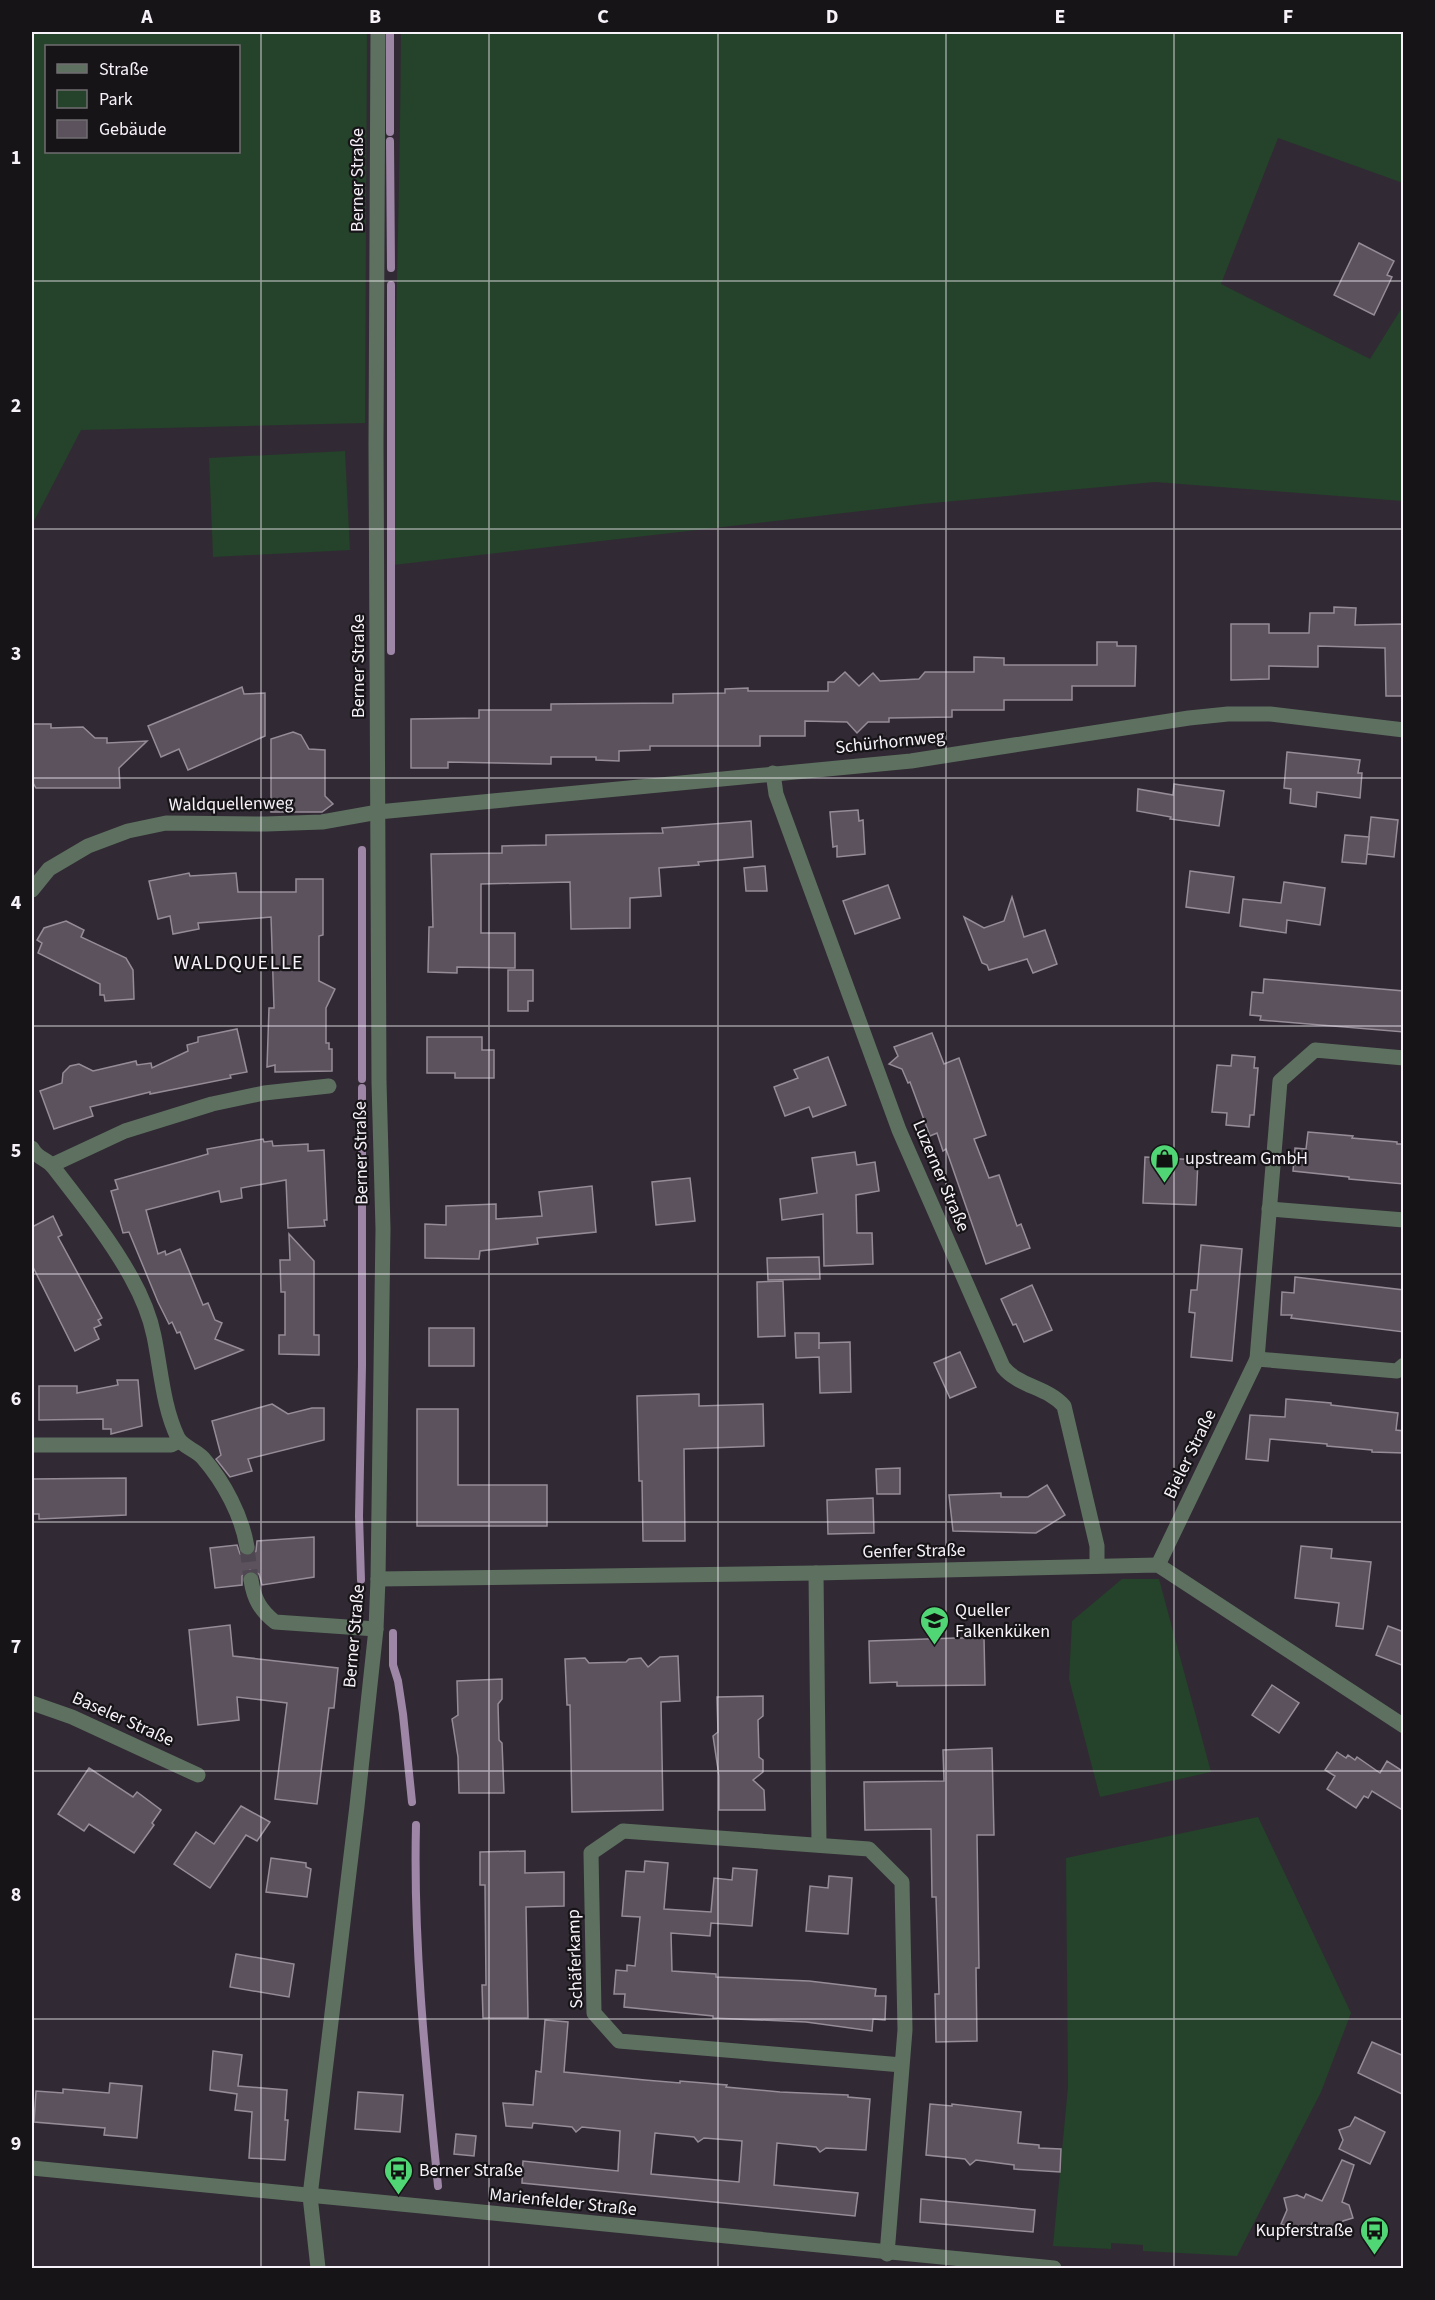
<svg xmlns="http://www.w3.org/2000/svg" width="1435" height="2300" font-family="'Source Sans 3',sans-serif">
<style>
.green{fill:#25422a;fill-rule:evenodd}
.lines{fill:none;stroke-linecap:round;stroke-linejoin:round}
.stream{stroke:#9e86a6;stroke-width:8}
.building{fill:#5b525e;stroke:#958c98;stroke-width:1.5;fill-rule:evenodd}
.minor-tunnel{stroke:#4f4852;stroke-width:15;stroke-dasharray:15 8;stroke-linecap:butt}
.minor{stroke:#5e7160;stroke-width:15}
.grid{fill:none;stroke:#f7f2f9;stroke-width:1.5;stroke-opacity:0.55}
.labels{text-anchor:middle;dominant-baseline:central;stroke-width:4.5;stroke-linejoin:round;paint-order:stroke}
.street-label{font-size:18px;fill:#f7f2f9;stroke:#171418}
.poi-label{font-size:18px;fill:#f7f2f9;stroke:#171418;text-anchor:start}
.neighbourhood-label{font-size:20px;letter-spacing:1.5px;fill:#f7f2f9;stroke:#171418}
.neatline{fill:none;stroke:#f7f2f9;stroke-width:2}
.grid-label{font-size:20px;text-anchor:middle;font-weight:bold;fill:#f7f2f9}
</style>
<rect width="100%" height="100%" fill="#312a34"/>
<g class="green">
<path d="M32 32H367L365 423 81 430 32 525ZM238 46V152H46V46Z"/>
<path d="M401 32H1403V183L1278 138 1221 284 1370 359 1403 306V501L1155 482 922 504 393 565C393 387 400 209 401 32Z"/>
<polygon points="345,451 350,550 213,557 209,458"/>
<polygon points="1122,1579 1159,1579 1211,1772 1100,1797 1069,1679 1072,1621"/>
<polygon points="1258,1817 1351,2013 1321,2092 1237,2256 1143,2251 1143,2245 1111,2243 1111,2249 1053,2246 1068,2087 1066,1858"/>
</g>
<g class="lines">
<g class="stream">
<polyline points="390,32 390,132"/>
<polyline points="390,141 391,268"/>
<polyline points="391,285 391,651"/>
<polyline points="362,1079 362,850"/>
<polyline points="361,1580 359,1516 362,1366 362,1088"/>
<polyline points="393,1633 393,1665 398,1681 403,1714 412,1802"/>
<path d="M416 1825C413 1945 426 2066 438 2186"/>
</g>
</g>
<g class="building">
<polygon points="1359,243 1394,261 1387,275 1392,277 1374,315 1334,295"/>
<polygon points="1334,607 1356,608 1355,625 1404,624 1404,696 1386,696 1385,648 1318,646 1318,667 1269,666 1269,679 1231,680 1231,624 1269,624 1269,633 1309,633 1310,613 1334,613"/>
<polygon points="1097,642 1117,642 1117,646 1136,646 1135,686 1072,686 1072,700 1004,700 1004,710 952,710 952,717 889,718 889,722 868,722 857,733 847,722 805,721 805,736 760,736 760,746 650,746 650,750 619,751 619,761 596,760 596,757 551,757 551,764 448,762 448,768 411,768 411,719 479,718 479,710 551,710 551,704 673,703 673,694 725,693 725,689 748,688 748,691 828,691 828,682 834,682 845,672 859,686 873,673 880,681 919,679 925,672 974,672 974,657 1004,658 1004,665 1097,665"/>
<polygon points="242,687 244,694 265,693 265,736 188,770 179,749 161,757 148,726"/>
<polygon points="32,724 51,724 51,728 83,727 95,738 107,738 107,743 147,741 119,768 120,788 36,788 32,781"/>
<polygon points="293,732 301,735 309,749 325,750 325,796 333,804 322,812 271,812 271,739"/>
<polygon points="1287,752 1360,760 1358,773 1362,773 1360,798 1317,792 1316,807 1290,803 1291,789 1284,788"/>
<polygon points="1174,784 1224,791 1219,826 1170,819 1171,817 1137,811 1138,789 1173,795"/>
<polygon points="858,810 859,821 863,820 865,854 837,857 837,846 833,847 830,812"/>
<polygon points="1371,817 1398,820 1394,857 1367,854"/>
<polygon points="751,821 753,857 698,862 699,865 659,868 661,896 630,898 630,928 571,929 570,882 481,884 481,933 515,933 515,968 457,967 457,973 428,972 429,927 433,927 431,854 502,853 502,846 546,845 546,835 663,833 662,828"/>
<polygon points="1345,835 1369,837 1366,864 1342,862"/>
<polygon points="765,866 767,891 746,891 744,868"/>
<polygon points="1190,871 1234,877 1229,913 1186,907"/>
<polygon points="189,873 190,876 236,873 238,892 296,892 296,879 323,879 323,935 319,936 319,981 335,989 326,1008 326,1043 329,1043 329,1049 332,1049 332,1071 275,1072 275,1065 267,1067 269,1008 274,1008 271,917 198,923 199,929 173,934 170,916 158,919 149,881"/>
<polygon points="1284,882 1325,888 1320,925 1287,920 1286,933 1240,926 1243,899 1281,903"/>
<polygon points="888,885 900,918 855,934 843,901"/>
<polygon points="1012,897 1024,937 1045,930 1057,964 1033,973 1027,959 989,970 987,965 982,963 964,917 984,928 1004,921"/>
<polygon points="66,921 84,930 81,937 126,958 133,970 134,999 105,1001 104,995 100,995 100,984 38,953 42,943 37,940 44,928"/>
<polygon points="508,970 533,970 533,1001 528,1001 528,1011 508,1011"/>
<polygon points="1264,979 1404,991 1404,1032 1260,1020 1261,1016 1250,1015 1252,992 1263,993"/>
<polygon points="237,1029 247,1072 230,1075 231,1078 150,1094 150,1092 90,1107 93,1116 54,1129 40,1091 62,1083 63,1073 70,1066 79,1064 93,1071 136,1061 137,1065 151,1063 152,1068 188,1051 187,1045 198,1042 198,1037"/>
<polygon points="932,1033 944,1064 959,1058 986,1135 974,1139 989,1178 999,1175 1017,1226 1021,1224 1030,1248 986,1264 946,1149 943,1151 937,1133 930,1136 910,1082 908,1083 902,1069 889,1064 898,1056 894,1047"/>
<polygon points="427,1037 482,1037 482,1050 494,1050 494,1078 455,1078 455,1073 427,1073"/>
<polygon points="1232,1055 1255,1057 1254,1068 1258,1068 1254,1115 1250,1115 1249,1127 1226,1125 1227,1113 1212,1112 1217,1065 1231,1066"/>
<polygon points="828,1057 846,1105 813,1117 809,1107 785,1116 774,1087 798,1078 794,1070"/>
<polygon points="1308,1132 1353,1136 1352,1138 1397,1142 1397,1144 1404,1144 1404,1184 1349,1179 1349,1177 1293,1171 1295,1148 1306,1149"/>
<polygon points="263,1139 264,1142 272,1141 273,1146 308,1144 308,1151 324,1150 327,1220 324,1220 325,1226 288,1228 286,1180 241,1188 242,1198 221,1202 219,1191 146,1210 158,1254 165,1251 166,1255 180,1249 203,1305 208,1303 215,1320 222,1323 215,1339 243,1350 195,1369 180,1332 177,1333 172,1322 169,1324 158,1302 129,1232 123,1233 111,1191 118,1189 115,1180 208,1154 207,1149"/>
<polygon points="855,1152 857,1165 875,1162 879,1191 856,1195 857,1233 872,1233 873,1264 824,1266 823,1214 782,1220 780,1199 817,1193 812,1158"/>
<polygon points="1145,1157 1198,1160 1196,1205 1143,1203"/>
<polygon points="690,1178 695,1221 656,1225 652,1182"/>
<polygon points="592,1186 596,1232 537,1238 538,1244 480,1251 479,1259 425,1258 425,1224 446,1225 446,1206 496,1204 496,1219 542,1216 539,1192"/>
<polygon points="53,1216 62,1235 58,1237 102,1318 98,1320 101,1325 94,1328 99,1339 75,1351 32,1265 32,1227"/>
<polygon points="289,1234 314,1261 314,1335 319,1335 319,1355 279,1354 279,1335 285,1335 285,1292 281,1292 280,1260 290,1260"/>
<polygon points="1201,1245 1242,1249 1232,1361 1191,1357 1195,1313 1189,1312 1191,1290 1197,1290"/>
<polygon points="819,1257 820,1279 768,1280 767,1258"/>
<polygon points="1295,1277 1404,1290 1404,1332 1291,1318 1292,1315 1281,1315 1282,1292 1294,1293"/>
<polygon points="783,1281 785,1336 758,1337 757,1282"/>
<polygon points="1032,1285 1052,1330 1024,1342 1016,1324 1013,1325 1001,1299"/>
<rect x="429" y="1328" width="45" height="38"/>
<polygon points="795,1333 819,1333 819,1349 819,1343 850,1342 851,1392 820,1393 819,1357 796,1358"/>
<polygon points="960,1352 976,1387 950,1398 934,1363"/>
<polygon points="117,1380 138,1380 142,1426 111,1434 111,1429 103,1429 103,1419 39,1420 39,1386 77,1386 77,1393 118,1385"/>
<polygon points="699,1394 699,1406 763,1404 764,1446 684,1449 685,1541 643,1541 642,1481 639,1481 637,1396"/>
<polygon points="1286,1399 1331,1403 1331,1405 1398,1413 1396,1430 1404,1431 1404,1453 1372,1452 1372,1450 1327,1446 1327,1444 1270,1439 1268,1461 1246,1459 1250,1415 1285,1417"/>
<polygon points="272,1404 288,1414 312,1408 324,1408 324,1440 248,1459 252,1471 230,1477 216,1459 221,1455 212,1421"/>
<polygon points="417,1409 458,1409 458,1485 547,1485 547,1526 417,1526"/>
<polygon points="900,1468 900,1494 877,1494 876,1469"/>
<polygon points="126,1478 126,1515 39,1519 39,1514 32,1514 32,1479"/>
<polygon points="1047,1485 1065,1515 1036,1533 953,1531 949,1495 1001,1493 1001,1497 1028,1497"/>
<polygon points="873,1498 874,1533 828,1534 827,1500"/>
<polygon points="314,1537 314,1577 262,1585 259,1574 250,1570 242,1576 242,1585 215,1588 210,1548 237,1545 240,1554 248,1557 256,1551 257,1541"/>
<polygon points="1301,1546 1332,1549 1331,1558 1371,1562 1363,1629 1336,1626 1339,1603 1295,1598"/>
<polygon points="230,1625 233,1656 338,1668 334,1708 329,1708 317,1804 275,1799 287,1703 237,1697 239,1720 198,1725 189,1630"/>
<polygon points="1388,1626 1404,1632 1404,1666 1376,1655"/>
<polygon points="956,1638 984,1638 985,1685 897,1686 897,1682 870,1683 869,1641"/>
<polygon points="678,1656 680,1701 661,1702 663,1810 572,1812 570,1705 567,1705 565,1659 585,1658 589,1663 626,1662 629,1659 641,1658 648,1667 660,1657"/>
<polygon points="502,1679 502,1699 498,1704 499,1740 502,1743 504,1793 459,1793 458,1757 452,1719 458,1715 457,1681"/>
<polygon points="1272,1685 1299,1703 1279,1733 1252,1715"/>
<polygon points="763,1696 763,1716 758,1720 759,1757 763,1760 763,1772 753,1780 764,1790 765,1810 719,1810 719,1776 713,1736 718,1732 717,1697"/>
<polygon points="992,1748 994,1835 977,1835 979,1968 976,1968 977,2041 936,2042 935,1994 939,1994 936,1897 932,1897 931,1829 865,1830 864,1782 944,1781 943,1750"/>
<polygon points="1337,1752 1346,1758 1348,1755 1355,1760 1357,1757 1380,1773 1387,1761 1404,1772 1404,1811 1372,1791 1368,1798 1364,1796 1356,1808 1327,1789 1335,1776 1325,1770"/>
<polygon points="89,1768 133,1797 137,1792 161,1810 152,1823 154,1825 134,1853 89,1824 84,1831 58,1814"/>
<polygon points="241,1806 270,1822 257,1841 246,1835 210,1888 174,1864 196,1832 214,1844"/>
<polygon points="525,1851 525,1873 564,1872 564,1906 526,1907 528,2018 483,2018 482,1985 486,1985 485,1885 480,1885 480,1852"/>
<polygon points="271,1858 306,1863 306,1867 311,1869 307,1897 266,1892"/>
<polygon points="645,1861 668,1863 664,1909 711,1912 714,1878 732,1880 733,1868 757,1870 752,1926 711,1923 710,1936 671,1933 672,1971 716,1974 716,1977 809,1981 876,1989 875,1996 886,1996 885,2020 873,2019 872,2031 806,2022 713,2018 713,2016 624,2007 625,1994 614,1994 616,1970 627,1971 627,1965 635,1966 640,1917 622,1916 626,1871 644,1872"/>
<polygon points="829,1876 852,1878 848,1934 806,1931 810,1886 828,1888"/>
<polygon points="236,1954 294,1964 289,1997 230,1987"/>
<path d="M545 2020 568 2022 564 2072 645 2080 680 2083V2081L727 2085 726 2087 780 2092 848 2095V2097L870 2099 866 2150 826 2148 820 2152 816 2147 777 2143 774 2185 858 2193 855 2216 522 2183 523 2161 618 2171 620 2131 582 2127 576 2132 572 2127 533 2123 532 2128 506 2126 503 2103 533 2105 536 2071 541 2072ZM655 2133 694 2137 698 2142 704 2138 742 2141 739 2182 651 2174Z"/>
<polygon points="1372,2042 1404,2056 1404,2095 1358,2073"/>
<polygon points="213,2051 242,2055 238,2086 287,2090 285,2120 288,2120 285,2160 249,2158 252,2112 235,2110 237,2094 210,2090"/>
<polygon points="110,2083 142,2086 137,2138 104,2135 105,2128 34,2122 36,2091 63,2093 63,2089 109,2093"/>
<polygon points="358,2092 403,2095 400,2132 355,2129"/>
<polygon points="930,2104 952,2106 952,2104 1021,2112 1018,2143 1039,2145 1039,2148 1061,2149 1060,2172 1014,2169 1014,2165 976,2160 970,2165 965,2159 926,2155"/>
<polygon points="1355,2117 1385,2132 1370,2164 1339,2149 1343,2140 1339,2130 1350,2126"/>
<polygon points="456,2134 476,2136 474,2156 454,2154"/>
<polygon points="1342,2160 1354,2165 1342,2202 1349,2205 1353,2218 1343,2221 1336,2235 1312,2223 1306,2236 1281,2224 1287,2210 1284,2198 1297,2195 1304,2198 1306,2194 1322,2201"/>
<polygon points="921,2199 1035,2210 1033,2232 920,2222"/>
</g>
<g class="lines">
<polyline class="minor-tunnel" points="247,1547 251,1580"/>
<g class="minor">
<path d="M773 773 776 794 899 1130 1003 1367C1019 1387 1048 1387 1064 1406L1097 1546V1566"/>
<polyline points="32,890 49,869 88,846 128,831 166,823 266,824 322,822 378,812 911,761 1189,718 1228,714 1270,714 1404,730"/>
<path d="M32 1148C38 1160 47 1158 54 1168 81 1203 110 1239 131 1277 141 1295 150 1316 154 1336 161 1370 163 1407 178 1438 183 1447 196 1450 203 1458 224 1482 242 1516 247 1547"/>
<polyline points="52,1165 125,1131 212,1104 264,1093 329,1086"/>
<polyline points="1269,1209 1404,1220"/>
<polyline points="1257,1359 1397,1371 1404,1365"/>
<polyline points="32,1445 171,1445 179,1441"/>
<polyline points="1158,1565 1257,1359 1280,1081 1315,1050 1404,1058"/>
<polyline points="816,1573 819,1845"/>
<polyline points="378,1579 816,1573 1158,1565 1404,1726"/>
<path d="M251 1580C254 1599 260 1610 275 1622L376 1629"/>
<polyline points="32,1703 72,1717 198,1775"/>
<polyline points="32,2168 1054,2268"/>
<polyline points="887,2254 905,2030 902,1882 869,1849 623,1831 591,1853 594,2013 619,2041 902,2065"/>
<polyline points="318,2268 310,2196 357,1806 376,1629 378,1579 383,1229 379,1082 376,444 378,32"/>
</g>
</g>
<path class="grid" d="M261 32V2268M489 32V2268M718 32V2268M946 32V2268M1174 32V2268M32 281H1404M32 529H1404M32 778H1404M32 1026H1404M32 1274H1404M32 1522H1404M32 1771H1404M32 2019H1404"/>
<defs>
<symbol id="shop-pin" viewBox="-11 -11 22 30"><path d="M0 17L-7.5 6A9.5 9.5 0 1 1 7.5 6Z" fill="#50d674" stroke="#171418"/><path d="M-5-2.5h2.3a2.7 3.5 0 0 1 5.4 0H5L5.5 6h-11ZM-1.5-2.5h3a1.5 2.3 0 0 0-3 0Z" fill="#111"/></symbol>
<symbol id="school-pin" viewBox="-11 -11 22 30"><path d="M0 17L-7.5 6A9.5 9.5 0 1 1 7.5 6Z" fill="#50d674" stroke="#171418"/><path d="M0-5L7-2L0 1L-7-2ZM-4 1L0 2.5L4 1V4Q0 6-4 4Z" fill="#111"/></symbol>
<symbol id="bus-pin" viewBox="-11 -11 22 30"><path d="M0 17L-7.5 6A9.5 9.5 0 1 1 7.5 6Z" fill="#50d674" stroke="#171418"/><path d="M-5-6H5V4H4V6H2V4H-2V6H-4V4H-5ZM-3.5-4V0h7V-4ZM-3.5 1.2v1.5H-2V1.2ZM2 1.2v1.5H3.5V1.2Z" fill="#111"/></symbol>
</defs>
<g fill-rule="evenodd">
<use href="#shop-pin" x="1148" y="1142" width="33" height="45"/>
<use href="#school-pin" x="918" y="1604" width="33" height="45"/>
<use href="#bus-pin" x="382" y="2154" width="33" height="45"/>
<use href="#bus-pin" x="1358" y="2214" width="33" height="45"/>
</g>
<g class="labels">
<g class="street-label">
<text transform="translate(357 180) rotate(-90)">Berner Straße</text>
<text transform="translate(358 666) rotate(-90)">Berner Straße</text>
<text transform="translate(890 742) rotate(-6)">Schürhornweg</text>
<text transform="translate(231 804) rotate(-1)">Waldquellenweg</text>
<text transform="translate(361 1153) rotate(-91)">Berner Straße</text>
<text transform="translate(941 1176) rotate(67)">Luzerner Straße</text>
<text transform="translate(1190 1454) rotate(-64)">Bieler Straße</text>
<text transform="translate(914 1551) rotate(-1)">Genfer Straße</text>
<text transform="translate(354 1636) rotate(-85)">Berner Straße</text>
<text transform="translate(123 1719) rotate(24)">Baseler Straße</text>
<text transform="translate(575 1959) rotate(-92)">Schäferkamp</text>
<text transform="translate(563 2202) rotate(6)">Marienfelder Straße</text>
</g>
<g class="poi-label">
<text x="1185" y="1158">upstream GmbH</text>
<text x="955" y="1610">Queller<tspan x="955" dy="21">Falkenküken</tspan></text>
<text x="419" y="2170">Berner Straße</text>
<text x="1353" y="2230" text-anchor="end">Kupferstraße</text>
</g>
<g class="neighbourhood-label">
<text x="239" y="963">WALDQUELLE</text>
</g>
</g>
<rect width="1435" height="2300" fill="none" stroke="#171418" stroke-width="66"/>
<rect x="45" y="45" width="195" height="108" fill="#171418" stroke="#716d72" stroke-width="1.5"/>
<rect x="57" y="64" width="30" height="9" fill="#5e7160" stroke="#716d72" stroke-width="1.5"/>
<text x="99" y="75" font-size="18" fill="#f7f2f9">Straße</text>
<rect x="57" y="90" width="30" height="18" fill="#25422a" stroke="#716d72" stroke-width="1.5"/>
<text x="99" y="105" font-size="18" fill="#f7f2f9">Park</text>
<rect x="57" y="120" width="30" height="18" fill="#5b525e" stroke="#716d72" stroke-width="1.5"/>
<text x="99" y="135" font-size="18" fill="#f7f2f9">Gebäude</text>
<rect x="33" y="33" width="1369" height="2234" class="neatline"/>
<g class="grid-label">
<text x="147" y="23">A</text>
<text x="375" y="23">B</text>
<text x="603" y="23">C</text>
<text x="832" y="23">D</text>
<text x="1060" y="23">E</text>
<text x="1288" y="23">F</text>
<text x="16" y="164">1</text>
<text x="16" y="412">2</text>
<text x="16" y="660">3</text>
<text x="16" y="909">4</text>
<text x="16" y="1157">5</text>
<text x="16" y="1405">6</text>
<text x="16" y="1653">7</text>
<text x="16" y="1901">8</text>
<text x="16" y="2150">9</text>
</g>
</svg>
